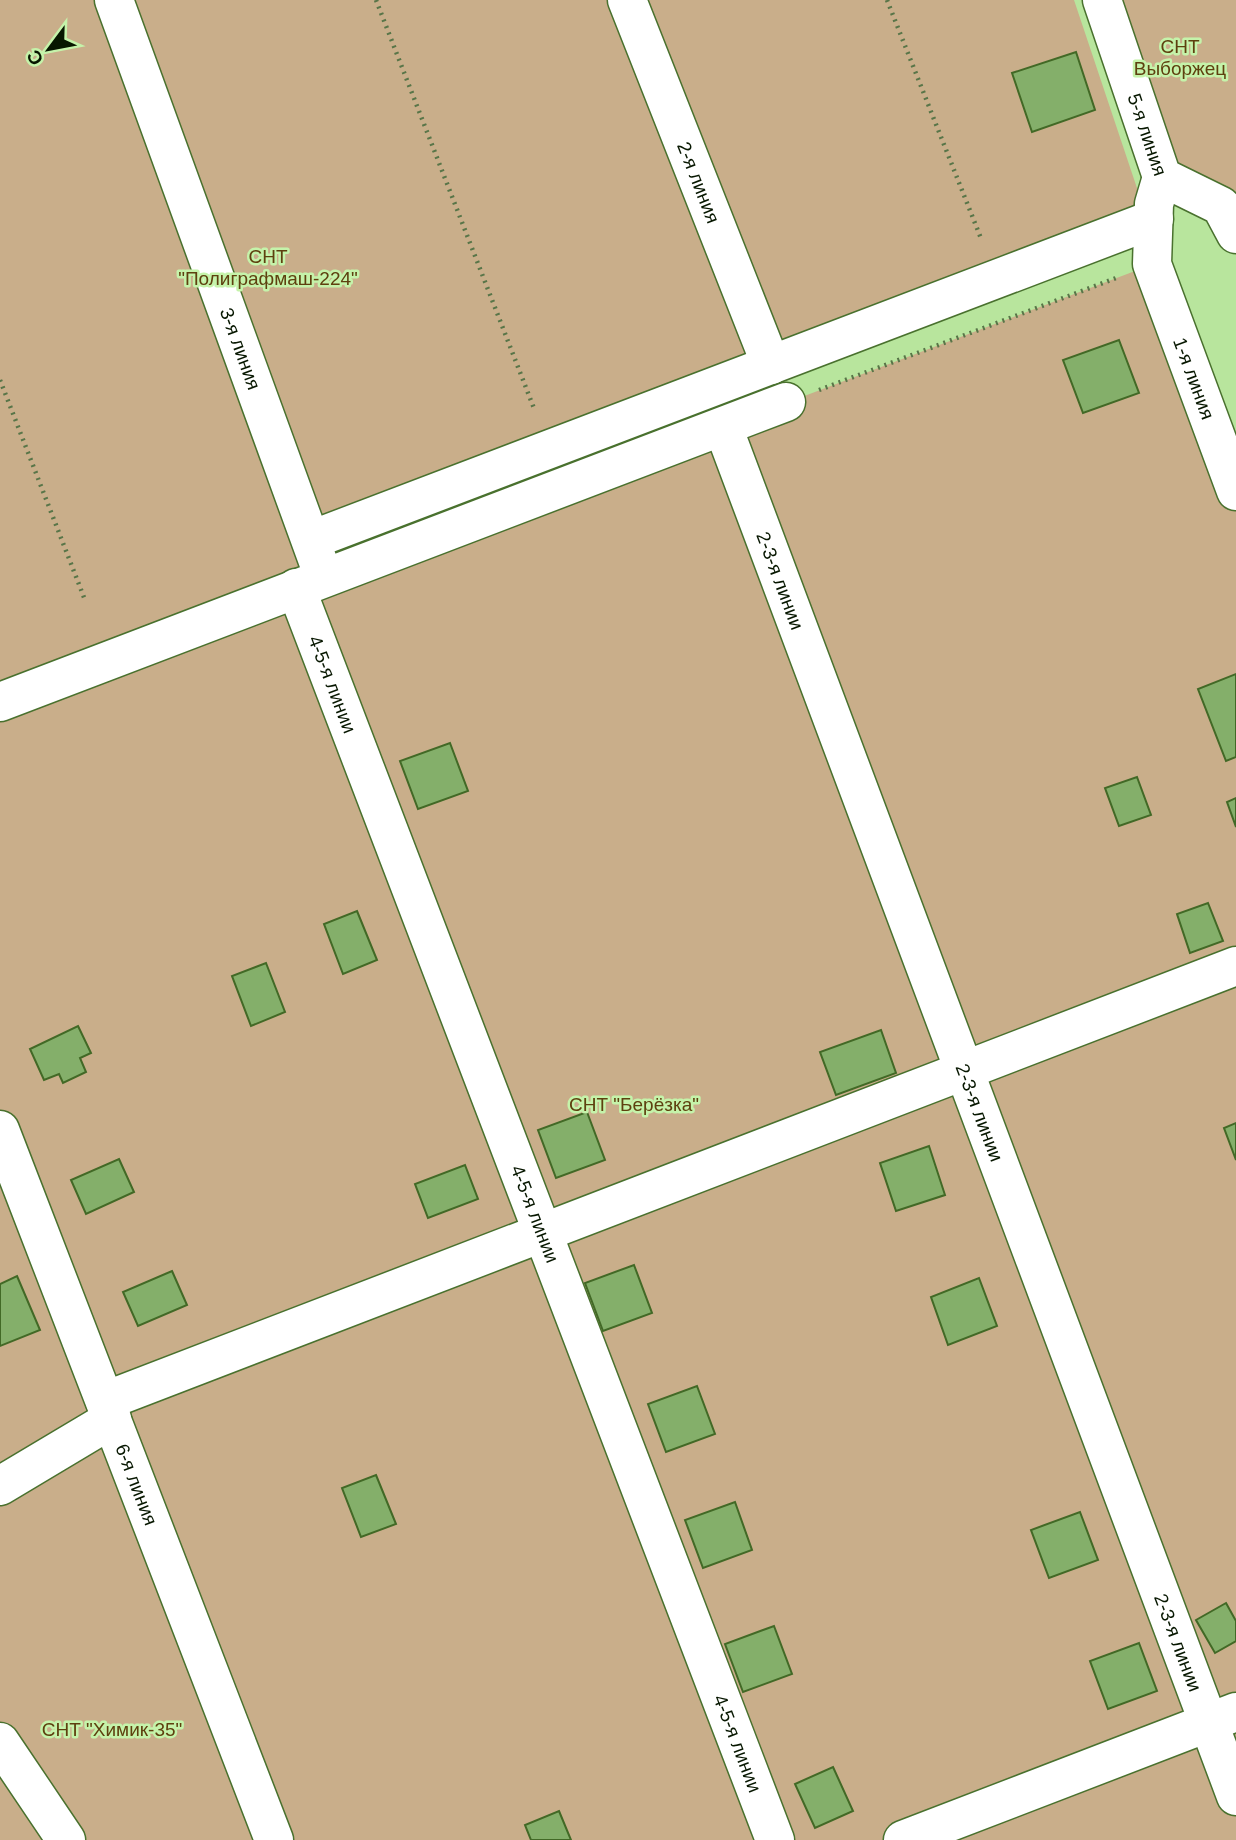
<svg xmlns="http://www.w3.org/2000/svg" width="1236" height="1840" font-family="Arial,sans-serif">
<style>
.green{fill:#c9ae8a}
.building{fill:#84af6a;stroke:#426926;stroke-width:2}
.lines{fill:none;stroke-linecap:round;stroke-linejoin:round}
.minor-casing{stroke:#49712e;stroke-width:41}
.path{stroke:#587548;stroke-width:4.5;stroke-dasharray:2 5;stroke-linecap:butt}
.minor{stroke:#fff;stroke-width:38}
.labels{text-anchor:middle;dominant-baseline:central;stroke-width:5;stroke-linejoin:round;paint-order:stroke}
.park-label{font-size:19px;fill:#5e400f;stroke:#c5f3aa}
.street-label{font-size:19px;fill:#071700;stroke:#c5f3aa}
</style>
<rect width="100%" height="100%" fill="#b8e59d"/>
<g class="green">
<polygon points="0,0 1074,0 1148,221 309,536 320,579 1143,268 1236,491 1236,1840 0,1840"/>
<polygon points="1103,0 1236,0 1236,241 1175,183"/>
</g>
<g class="building">
<polygon points="1076,52 1095,110 1032,132 1012,73"/>
<polygon points="1119,340 1139,393 1083,413 1063,360"/>
<polygon points="1236,674 1236,757 1226,761 1198,689"/>
<polygon points="450,743 468,791 418,809 400,761"/>
<polygon points="1137,777 1151,815 1119,826 1105,788"/>
<polygon points="1236,798 1236,827 1227,802"/>
<polygon points="1208,903 1223,941 1190,953 1177,914"/>
<polygon points="357,911 377,960 343,974 324,924"/>
<polygon points="266,963 285,1012 251,1026 232,976"/>
<polygon points="78,1026 91,1053 80,1058 86,1072 63,1083 59,1074 44,1080 30,1049"/>
<polygon points="881,1030 896,1073 836,1095 820,1052"/>
<polygon points="587,1112 605,1160 556,1178 538,1130"/>
<polygon points="1236,1123 1236,1160 1224,1128"/>
<polygon points="929,1146 945,1195 896,1211 880,1163"/>
<polygon points="119,1159 134,1192 86,1214 71,1180"/>
<polygon points="465,1165 478,1199 428,1218 415,1184"/>
<polygon points="634,1265 652,1313 603,1331 585,1283"/>
<polygon points="172,1271 187,1305 138,1326 123,1292"/>
<polygon points="17,1276 40,1330 0,1346 0,1284"/>
<polygon points="979,1278 997,1326 948,1345 931,1297"/>
<polygon points="697,1386 715,1434 666,1452 648,1404"/>
<polygon points="376,1475 396,1524 361,1537 342,1488"/>
<polygon points="735,1502 752,1550 703,1568 685,1520"/>
<polygon points="1080,1512 1098,1560 1049,1578 1031,1530"/>
<polygon points="1226,1603 1236,1621 1236,1641 1215,1653 1196,1620"/>
<polygon points="774,1626 792,1674 743,1692 725,1644"/>
<polygon points="1139,1643 1157,1691 1108,1709 1090,1661"/>
<polygon points="833,1767 853,1811 815,1828 795,1784"/>
<polygon points="559,1811 571,1840 531,1840 525,1825"/>
</g>
<g class="lines">
<defs>
<g id="minor">
<path id="s1" d="M114 0 319 564"/>
<path id="s2" d="M627 0 771 365"/>
<path id="s3" d="M1102 0 1162 177 1221 206 1236 234"/>
<path id="s4" d="M1162 177 1154 204 1152 264 1236 491"/>
<path id="s5" d="M723 427 1236 1796"/>
<polyline points="311,540 1154,219"/>
<path id="s6" d="M296 588 775 1840"/>
<polyline points="0,702 786,402"/>
<path id="s7" d="M0 1130 274 1840"/>
<polyline points="105,1401 1236,966"/>
<polyline points="0,1486 112,1419"/>
<polyline points="0,1742 66,1840"/>
<polyline points="903,1840 1236,1712"/>
</g>
</defs>
<use href="#minor" class="minor-casing"/>
<g class="path">
<polyline points="376,0 535,411"/>
<polyline points="887,0 982,241"/>
<polyline points="0,380 85,600"/>
<polyline points="819,390 1119,277"/>
</g>
<use href="#minor" class="minor"/>
</g>
<g class="labels">
<g class="park-label">
<text x="1180" y="46">СНТ<tspan x="1180" dy="22">Выборжец</tspan></text>
<text x="268" y="256">СНТ<tspan x="268" dy="22">"Полиграфмаш-224"</tspan></text>
<text x="634" y="1104">СНТ "Берёзка"</text>
<text x="112" y="1729">СНТ "Химик-35"</text>
</g>
<g class="street-label">
<text stroke="none"><textPath href="#s3" startOffset="142">5-я линия</textPath></text>
<text stroke="none"><textPath href="#s2" startOffset="196">2-я линия</textPath></text>
<text stroke="none"><textPath href="#s1" startOffset="371">3-я линия</textPath></text>
<text stroke="none"><textPath href="#s4" startOffset="210">1-я линия</textPath></text>
<text stroke="none"><textPath href="#s5" startOffset="164">2-3-я линии</textPath></text>
<text stroke="none"><textPath href="#s6" startOffset="103">4-5-я линии</textPath></text>
<text stroke="none"><textPath href="#s5" startOffset="732">2-3-я линии</textPath></text>
<text stroke="none"><textPath href="#s6" startOffset="670">4-5-я линии</textPath></text>
<text stroke="none"><textPath href="#s7" startOffset="380">6-я линия</textPath></text>
<text stroke="none"><textPath href="#s5" startOffset="1298">2-3-я линии</textPath></text>
<text stroke="none"><textPath href="#s6" startOffset="1237">4-5-я линии</textPath></text>
</g>
</g>
<g transform="translate(49 49) rotate(238)" stroke="#c5f3aa" stroke-width="5" paint-order="stroke">
<path d="M0-5L12 26L0 18L-12 26Z" fill="#071700"/>
<text y="-10" font-size="19" font-weight="bold" text-anchor="middle" fill="#071700">С</text>
</g>
</svg>
